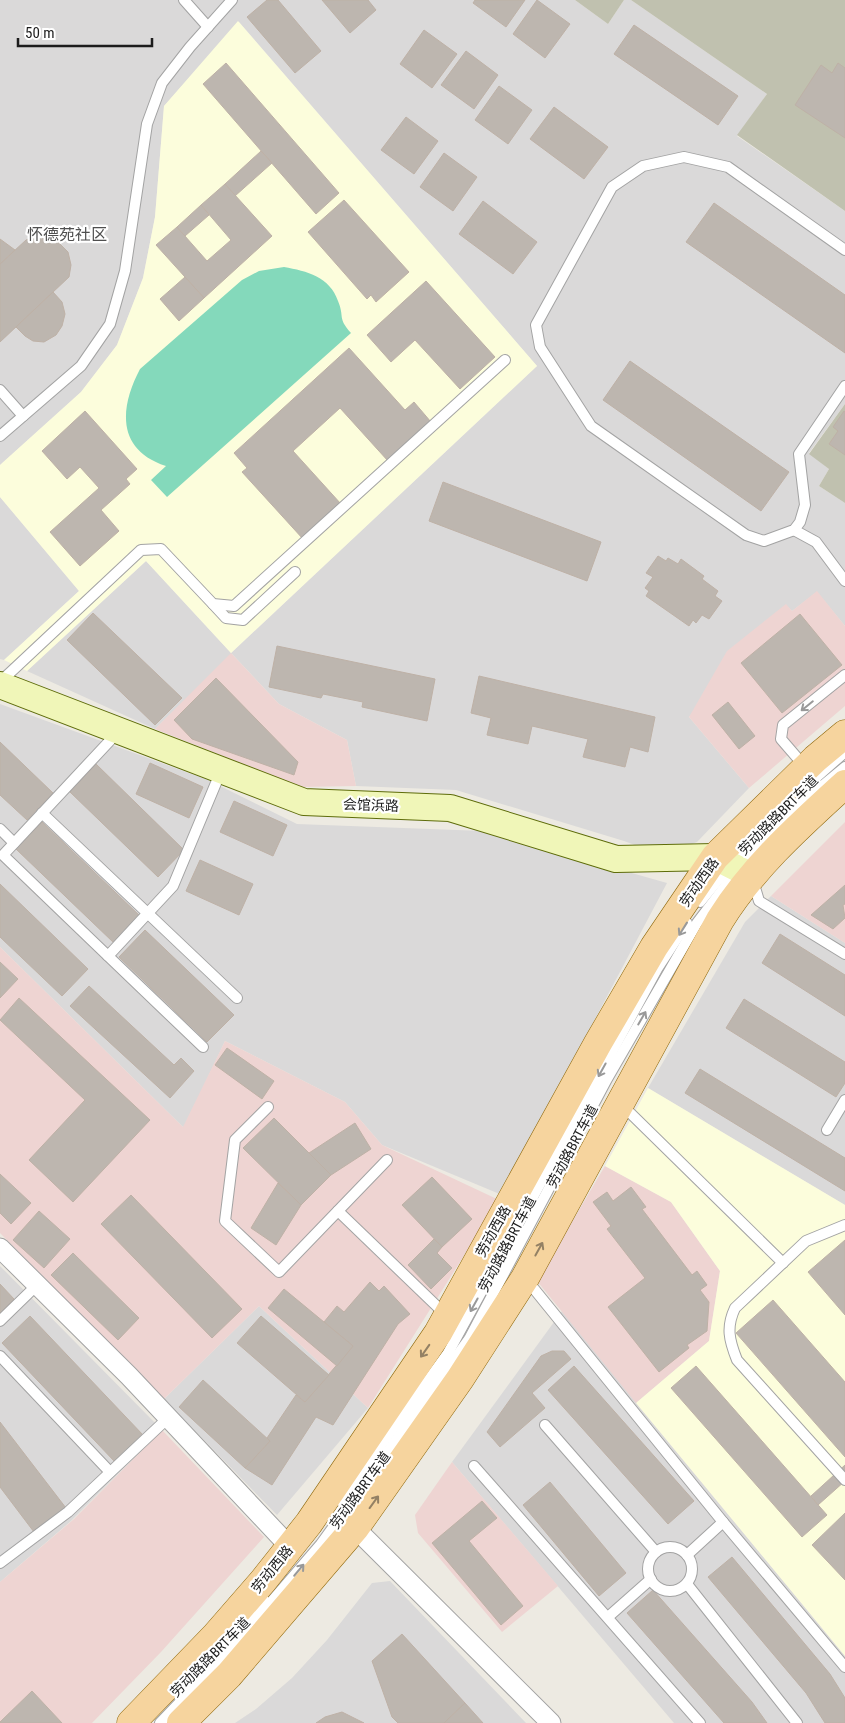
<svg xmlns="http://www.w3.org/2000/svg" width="845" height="1723" font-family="'Roboto Condensed','Noto Sans SC',sans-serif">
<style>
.residential{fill:#dad9d9}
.commercial{fill:#eed4d2}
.education{fill:#fcfddc}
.construction{fill:#c0c1af}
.pitch{fill:#84d9bb}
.building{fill:#bdb6af;stroke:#beb1a6}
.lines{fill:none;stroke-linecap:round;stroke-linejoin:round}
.lane-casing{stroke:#a3a3a3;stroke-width:12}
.street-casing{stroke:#a3a3a3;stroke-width:21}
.secondary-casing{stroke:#5e6c0a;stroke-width:28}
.primary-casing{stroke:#8d6608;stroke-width:29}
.lane{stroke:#fff;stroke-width:10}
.street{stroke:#fff;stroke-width:19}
.secondary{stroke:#f0f6b8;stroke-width:26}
.primary{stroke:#f6d49e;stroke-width:28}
.oneway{stroke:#999}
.oneway2{stroke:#948164}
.labels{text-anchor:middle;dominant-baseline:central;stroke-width:4.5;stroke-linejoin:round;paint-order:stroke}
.street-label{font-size:14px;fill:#1c1c1c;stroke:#fff}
.quarter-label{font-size:16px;fill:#4f4f4f;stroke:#fff}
</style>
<rect width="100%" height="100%" fill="#edeae2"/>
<g class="residential">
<polygon points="0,0 575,0 608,24 624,0 631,0 767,94 737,136 845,211 845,404 809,453 829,469 819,486 845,503 845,626 817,592 792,611 786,605 689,717 749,788 697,842 662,855 624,841 456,790 356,786 347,740 279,704 232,654 155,729 27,671 146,561 231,653 537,366 239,22 164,106 155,217 143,278 117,345 81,392 0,465"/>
<polygon points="0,497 79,591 4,660 0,659"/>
<polygon points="0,704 208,780 297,824 483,831 667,883 502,1195 382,1145 345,1102 225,1041 184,1128 0,947"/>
<polygon points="771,896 845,943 845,1205 648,1088 745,922"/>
<polygon points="0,1266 162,1430 71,1521 0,1582"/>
<polygon points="259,1306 368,1408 277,1515 164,1399"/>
<polygon points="562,1311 845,1656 845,1723 674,1723 452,1462"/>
<polygon points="390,1581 526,1723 235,1723 256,1709 292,1678 327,1640 372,1583"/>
</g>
<g class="commercial">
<polygon points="817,591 845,626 845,706 749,788 689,717 727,651 786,604 792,611"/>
<polygon points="231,653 279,704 347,740 356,786 301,787 155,729"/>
<polygon points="845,822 845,943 771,896"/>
<polygon points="0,947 183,1127 225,1041 345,1102 382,1145 499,1200 368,1408 259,1306 164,1399 0,1233"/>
<polygon points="605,1166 671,1202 720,1271 709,1341 636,1403 537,1281"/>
<polygon points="162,1430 264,1537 161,1652 92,1723 0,1723 0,1582 74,1519"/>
<polygon points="452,1462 558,1586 502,1632 418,1533 415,1515"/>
</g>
<g class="education">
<polygon points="238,21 537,366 231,653 146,561 27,671 4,660 79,591 0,497 0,465 81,392 117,345 143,278 155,217 164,106"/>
<polygon points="648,1088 845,1205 845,1656 636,1403 709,1341 720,1271 671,1202 605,1166"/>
</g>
<g class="construction">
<polygon points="575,0 624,0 608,24"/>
<polygon points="631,0 845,0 845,211 737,135 767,94"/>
<polygon points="845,404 845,503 819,486 829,469 809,454"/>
</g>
<path class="pitch" d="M284 267C307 271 330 277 338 301 345 318 337 317 351 333L167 497 151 480 166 466C117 450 119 409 140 369L242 280 259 271Z"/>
<g class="building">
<polygon points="267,0 278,0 321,51 295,73 247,17"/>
<polygon points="322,0 368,0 376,10 350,33"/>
<polygon points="475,0 525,0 506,27 473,3"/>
<polygon points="537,0 570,24 545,58 513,34"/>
<polygon points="634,25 738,96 718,125 614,54"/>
<polygon points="424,30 457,54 432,88 400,64"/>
<polygon points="466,51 498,75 474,109 441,85"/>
<polygon points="226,63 339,193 316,214 203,84"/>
<polygon points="838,63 845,68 845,138 795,105 821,65 832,73"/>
<polygon points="499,86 532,110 508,144 475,120"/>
<polygon points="554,107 608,147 584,179 530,139"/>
<polygon points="406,117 438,141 414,174 381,150"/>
<polygon points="261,151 272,163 235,196 225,184"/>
<polygon points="444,153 477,177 453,211 420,187"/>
<polygon points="225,184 272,236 204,298 156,245 177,227 207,261 231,240 201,205"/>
<polygon points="344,200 409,272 376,302 371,295 367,299 308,232"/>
<polygon points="483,201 537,242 513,274 459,234"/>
<polygon points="714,203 845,295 845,353 686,242"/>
<polygon points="201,205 209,215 185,236 177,227"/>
<polygon points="42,234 56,240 68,252 71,265 69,277 0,342 0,264 26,240"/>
<polygon points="0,239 15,250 0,264"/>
<polygon points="185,277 204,298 179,321 160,299"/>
<polygon points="426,281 495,357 460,389 415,340 391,362 367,335"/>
<polygon points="53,292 62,302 65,314 62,326 56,335 44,342 33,341 25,336 16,327"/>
<polygon points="349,348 405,410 414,402 431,422 388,461 340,408 293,451 341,504 303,539 242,472 247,468 234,453"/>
<polygon points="630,361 789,472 761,511 603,400"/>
<polygon points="85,411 137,469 126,479 130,484 101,510 119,531 80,566 50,532 99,488 80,467 67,479 42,451"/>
<polygon points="844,411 845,412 845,455 829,444 838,431 833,427"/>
<polygon points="443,482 601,542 587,581 429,521"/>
<polygon points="658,556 666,561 668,558 678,564 681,559 704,576 702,579 718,591 715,596 722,601 709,619 702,615 696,623 693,620 689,626 646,596 649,591 645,588 653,577 646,573"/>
<polygon points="93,613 182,698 155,725 67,640"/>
<polygon points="800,614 842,665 782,713 741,663"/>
<polygon points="277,646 435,679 427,721 362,707 363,702 323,694 321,698 269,687"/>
<polygon points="479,676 655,717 648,752 630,747 625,767 583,757 588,739 532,726 528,744 487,735 491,718 471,713"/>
<polygon points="216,678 298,762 294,775 192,739 174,720"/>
<polygon points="728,702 755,736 739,749 712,715"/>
<polygon points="0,742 53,793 27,820 0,795"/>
<polygon points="150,763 203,787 189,818 136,794"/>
<polygon points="96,764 184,850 158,877 70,792"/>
<polygon points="234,801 287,825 273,856 220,832"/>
<polygon points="42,822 140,916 114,943 16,849"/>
<polygon points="200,860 253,884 239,915 186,891"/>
<polygon points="0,884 88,969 62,996 0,937"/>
<polygon points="845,885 845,904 843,905 845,918 833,929 811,915"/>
<polygon points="145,930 234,1015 207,1042 119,957"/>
<polygon points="780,934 845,975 845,1016 762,963"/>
<polygon points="0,962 18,979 0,998"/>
<polygon points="89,986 174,1065 181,1058 194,1071 170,1098 70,1006"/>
<polygon points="19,998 150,1120 73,1202 29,1160 85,1100 0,1020"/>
<polygon points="744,999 845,1062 845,1083 836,1097 726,1028"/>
<polygon points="227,1048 274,1081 262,1099 215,1065"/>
<polygon points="700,1069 845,1158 845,1191 685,1093"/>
<polygon points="274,1118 331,1175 301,1205 243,1148"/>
<polygon points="355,1123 371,1149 331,1175 309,1153"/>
<polygon points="0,1174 31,1203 11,1224 0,1213"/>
<polygon points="432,1177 472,1219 442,1247 402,1205"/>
<polygon points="278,1183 301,1205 276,1245 251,1228"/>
<polygon points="631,1187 646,1207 642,1209 692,1275 697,1271 707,1285 700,1290 709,1302 707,1331 687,1345 689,1348 659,1372 608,1307 645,1278 607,1229 611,1226 593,1202 607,1192 613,1201"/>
<polygon points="131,1195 242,1309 212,1338 101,1224"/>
<polygon points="39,1211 70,1239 44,1268 13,1240"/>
<polygon points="434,1239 442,1247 437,1253 452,1268 431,1289 408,1265"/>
<polygon points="845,1240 845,1315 808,1272"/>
<polygon points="73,1253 139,1318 118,1340 51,1275"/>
<polygon points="370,1282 379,1291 384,1286 410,1314 398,1324 333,1425 316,1417 272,1485 245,1468 270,1441 267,1438 296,1395 305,1402 353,1346 324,1322 337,1306 344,1312"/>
<polygon points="0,1284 14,1299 0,1313"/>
<polygon points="284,1289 353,1346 337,1366 268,1308"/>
<polygon points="773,1300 845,1382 845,1457 736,1333"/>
<polygon points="30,1316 143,1435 115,1462 2,1343"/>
<polygon points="261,1316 329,1375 305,1402 237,1343"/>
<polygon points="552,1351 564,1351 571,1359 532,1393 545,1408 500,1447 487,1432 541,1356"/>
<polygon points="574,1366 694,1501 668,1524 548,1390"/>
<polygon points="696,1366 827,1515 802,1537 671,1388"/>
<polygon points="203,1380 270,1441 245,1468 179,1407"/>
<polygon points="0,1422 66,1508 34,1532 0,1487"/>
<polygon points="845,1465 845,1481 818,1505 811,1496"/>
<polygon points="550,1482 626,1573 599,1596 523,1505"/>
<polygon points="482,1501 497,1518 469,1541 523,1606 501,1625 432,1543"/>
<polygon points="845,1513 845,1580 812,1545"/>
<polygon points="732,1557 830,1674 845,1698 845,1723 825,1723 806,1693 708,1577"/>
<polygon points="653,1590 752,1702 767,1723 724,1723 627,1613"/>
<polygon points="402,1634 465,1703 444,1723 398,1723 392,1717 372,1661"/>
<polygon points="32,1691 62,1723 0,1723 0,1722"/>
<polygon points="465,1703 483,1723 444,1723"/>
<polygon points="342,1712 364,1723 316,1723 325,1717"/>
</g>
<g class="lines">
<defs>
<g id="lane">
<polyline points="184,0 208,27"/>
<polyline points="845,250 728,167 684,157 643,166 612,187 536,325 540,347 591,426 746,535 764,541 794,530 800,522 805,505 799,454 845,386"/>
<polyline points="0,390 23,416"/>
<polyline points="0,436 81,366 110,324 125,271 147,124 162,83 190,47 232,0"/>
<polyline points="794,530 816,542 845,581"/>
<polyline points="213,604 226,618 243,620 295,572"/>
<polyline points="0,682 141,550 161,549 213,604 234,606 505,360"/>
<polyline points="118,732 3,855 108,956 173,886 221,771"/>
<polyline points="806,768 781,739 783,725 845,675"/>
<polyline points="812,781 845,752"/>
<polyline points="42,813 237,998"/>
<polyline points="0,829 14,843"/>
<polyline points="753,881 759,901 845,954"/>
<polyline points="700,902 754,836"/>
<polyline points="108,956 203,1047"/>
<polyline points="622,1105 783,1263"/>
<polyline points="268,1107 235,1140 225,1221 279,1272 387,1160"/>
<polyline points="827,1130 845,1100"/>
<polyline points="338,1211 446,1315"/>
<path d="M845 1225 806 1241 735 1308C726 1327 729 1340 737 1360L845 1480"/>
<polyline points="526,1279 723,1522 845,1667"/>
<polyline points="0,1321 37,1285"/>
<polyline points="0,1356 110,1472"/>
<polyline points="545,1425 656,1552"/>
<polyline points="474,1466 700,1723"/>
<polyline points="340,1501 448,1353 657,969 687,923"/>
<circle cx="670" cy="1569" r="22"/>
<polyline points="687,1555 723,1522"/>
<polyline points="0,1563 68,1512 168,1418"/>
<polyline points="687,1584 797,1723"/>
<polyline points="608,1617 651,1579"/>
<polyline points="241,1627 264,1600"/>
<polyline points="160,1723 230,1650 321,1544 469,1339 607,1079 697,923 739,868 793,810 845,767"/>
</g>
<g id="street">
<polyline points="0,1248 129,1376 290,1547"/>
<polyline points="355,1528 551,1723"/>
</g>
<polyline id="secondary" points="0,685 304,802 450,808 616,859 715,857 752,876"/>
<g id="primary">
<polyline points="131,1723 216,1635 263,1581 309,1523 438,1333 598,1043 654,947 715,857 815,759 845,734"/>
<path d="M181 1723 229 1675 355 1528 460 1379 525 1278 720 920C753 867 799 826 845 784"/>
</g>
</defs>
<use href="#lane" class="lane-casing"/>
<use href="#street" class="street-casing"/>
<use href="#secondary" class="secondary-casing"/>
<use href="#primary" class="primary-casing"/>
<use href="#lane" class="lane"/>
<use href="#street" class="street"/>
<use href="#secondary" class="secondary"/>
<use href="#primary" class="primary"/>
</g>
<defs><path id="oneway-shaft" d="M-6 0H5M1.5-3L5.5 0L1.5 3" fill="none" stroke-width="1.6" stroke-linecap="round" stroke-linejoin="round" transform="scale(1.25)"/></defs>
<g class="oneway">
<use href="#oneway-shaft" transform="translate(807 706) rotate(141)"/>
<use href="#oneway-shaft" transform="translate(683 929) rotate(122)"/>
<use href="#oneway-shaft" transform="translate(642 1018) rotate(-60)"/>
<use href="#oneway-shaft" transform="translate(602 1070) rotate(119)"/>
<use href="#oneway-shaft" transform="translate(474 1305) rotate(119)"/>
<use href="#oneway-shaft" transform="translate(299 1570) rotate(-50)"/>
</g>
<g class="oneway2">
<use href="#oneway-shaft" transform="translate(539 1249) rotate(-61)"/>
<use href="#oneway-shaft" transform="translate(425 1351) rotate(125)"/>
<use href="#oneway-shaft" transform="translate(374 1502) rotate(-54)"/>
</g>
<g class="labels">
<g class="street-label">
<text transform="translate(371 805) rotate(2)">会馆浜路</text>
<text transform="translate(778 815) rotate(-45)">劳动路路BRT车道</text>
<text transform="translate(699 882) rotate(-55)">劳动西路</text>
<text transform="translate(572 1146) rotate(-62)">劳动路BRT车道</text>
<text transform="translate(493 1231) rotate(-61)">劳动西路</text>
<text transform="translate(507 1244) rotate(-62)">劳动路路BRT车道</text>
<text transform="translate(360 1490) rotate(-54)">劳动路BRT车道</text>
<text transform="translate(272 1569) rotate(-51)">劳动西路</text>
<text transform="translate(210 1657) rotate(-45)">劳动路路BRT车道</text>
</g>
<g class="quarter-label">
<text x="67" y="234">怀德苑社区</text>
</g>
</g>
<path d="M18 38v8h134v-8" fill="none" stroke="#1c1c1c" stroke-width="2.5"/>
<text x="25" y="38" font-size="15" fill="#1c1c1c" stroke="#ffffff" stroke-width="4" paint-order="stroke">50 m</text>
</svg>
